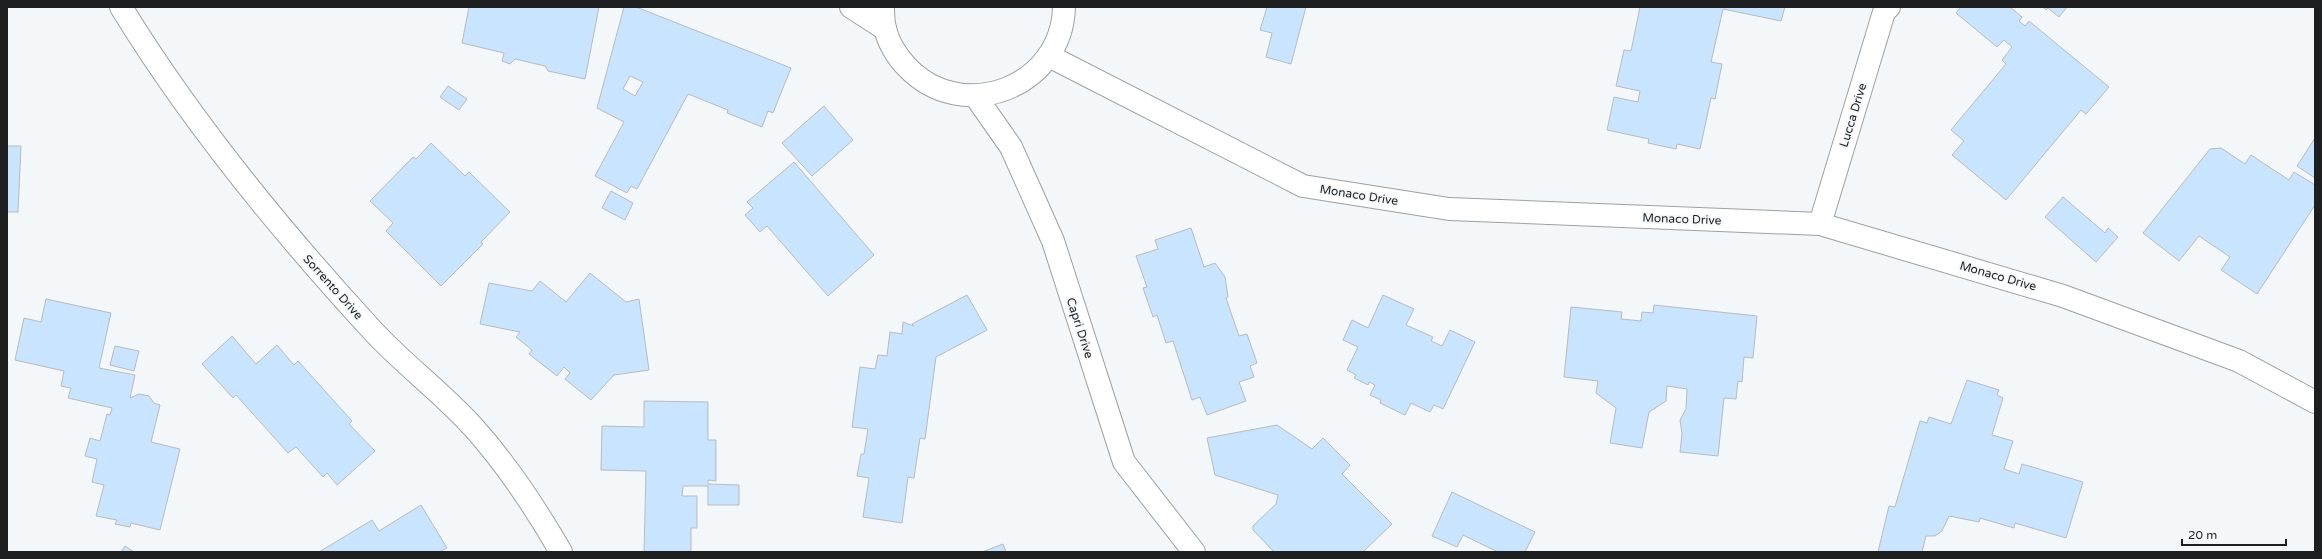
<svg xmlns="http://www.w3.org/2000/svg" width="2322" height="559" font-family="'Varela Round',sans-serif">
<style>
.building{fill:#c8e4fe;stroke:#b9bbbd;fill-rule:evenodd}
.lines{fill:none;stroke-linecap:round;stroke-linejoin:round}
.minor-casing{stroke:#9da0a2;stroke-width:24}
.minor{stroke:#fff;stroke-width:22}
.labels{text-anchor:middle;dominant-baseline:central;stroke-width:3.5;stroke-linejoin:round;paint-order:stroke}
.street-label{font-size:12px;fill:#1d1e1f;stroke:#f4f7f9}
</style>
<rect width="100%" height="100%" fill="#f4f7f9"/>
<g class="building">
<polygon points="469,7 599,7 585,79 548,71 545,66 515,59 510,64 502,61 504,53 462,43"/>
<path d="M624 7H636L791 68 773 113 768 111 762 127 727 113 728 110 688 94 637 189 631 186 627 193 595 176 624 122 597 108ZM630 76 643 82 635 96 623 89Z"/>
<polygon points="1267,7 1306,7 1291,64 1266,57 1272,33 1260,30"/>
<polygon points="1640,7 1785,7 1781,21 1723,9 1711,62 1722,64 1715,99 1711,98 1700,149 1677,144 1676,149 1648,143 1649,139 1607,130 1614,97 1638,102 1640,91 1616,86 1624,50 1631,51"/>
<polygon points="1961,7 2010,7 2022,17 2019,21 2025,26 2029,21 2109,87 2086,114 2081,110 2006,200 1952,155 1964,141 1951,130 2006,64 2002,60 2012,47 2004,40 1997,47 1956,13"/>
<polygon points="2043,7 2067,7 2059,17 2048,8 2046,10"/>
<polygon points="448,86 467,99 459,110 440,97"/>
<polygon points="824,106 853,140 812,176 782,143"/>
<polygon points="2315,138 2315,178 2297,166"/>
<polygon points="431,143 465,176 469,172 510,212 481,242 483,244 441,286 386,231 393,223 370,201 413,157 416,159"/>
<polygon points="7,146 21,146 18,212 7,212"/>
<polygon points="2221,148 2245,164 2251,155 2289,180 2294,172 2315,185 2315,205 2257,294 2221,270 2230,257 2199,236 2179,261 2143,233 2210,149"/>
<polygon points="794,162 874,255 828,296 767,226 760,232 745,215 753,208 747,202"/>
<polygon points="611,191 633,203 625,220 602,208"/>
<polygon points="2063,197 2105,233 2108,228 2118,237 2096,262 2045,217"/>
<polygon points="1191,228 1204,267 1215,263 1225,277 1228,297 1226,298 1239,336 1247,334 1257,363 1250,366 1254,377 1239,382 1246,401 1207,415 1200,397 1192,400 1173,341 1166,343 1157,315 1153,317 1143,288 1147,287 1136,256 1158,249 1155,240"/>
<polygon points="590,273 626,302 639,299 649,370 614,375 591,400 565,379 570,373 564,367 557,376 529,354 532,350 516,337 520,332 480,324 489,283 532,291 540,281 566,302"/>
<polygon points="967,295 987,330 936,357 925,439 920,438 914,478 908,477 902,523 863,517 869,478 857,476 861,454 864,454 868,429 852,427 860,367 875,369 878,355 887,356 890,332 902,334 903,322 914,326 912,324"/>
<polygon points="1383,295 1414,309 1406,325 1433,337 1431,341 1442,346 1450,330 1475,342 1443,409 1434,405 1430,412 1411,403 1405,415 1380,403 1381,400 1370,395 1375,385 1369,382 1368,385 1354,378 1356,375 1347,370 1358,347 1343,340 1352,320 1368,328"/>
<polygon points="46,299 111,313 99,368 135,375 130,398 139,394 149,396 154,403 160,405 151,442 180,449 160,530 131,523 130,527 115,524 117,520 96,516 104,485 92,482 97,459 85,456 90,438 100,441 107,414 110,415 112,408 68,398 71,388 61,386 64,371 15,360 24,318 41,322"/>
<polygon points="1654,305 1757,316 1753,358 1744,357 1742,382 1738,381 1736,399 1724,398 1718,456 1680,452 1682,434 1680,420 1686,409 1687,389 1667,386 1666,401 1649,412 1642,448 1610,443 1616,408 1596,393 1598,381 1564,377 1571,307 1622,312 1621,319 1641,321 1642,312 1653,313"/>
<polygon points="232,336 256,364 277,345 294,365 298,361 352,421 349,424 375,451 337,485 327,473 323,477 296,447 288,453 236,395 233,398 202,364"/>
<polygon points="115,346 139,351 134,371 110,365"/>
<polygon points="1967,380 1999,390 1997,395 2003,398 1992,435 2013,441 2004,469 2019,474 2022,464 2083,482 2066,538 2015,523 2014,528 1980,518 1979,522 1949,516 1942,531 1935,536 1926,536 1922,552 1878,552 1889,506 1895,507 1920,421 1927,423 1929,417 1951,424"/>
<polygon points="644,401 708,402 708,440 716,440 716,481 708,480 708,484 739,485 739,505 708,505 708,486 683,486 682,496 697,496 697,528 691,528 691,552 644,552 646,471 601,470 602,426 644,427"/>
<polygon points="1277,425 1312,449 1323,438 1350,465 1342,474 1392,524 1363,552 1274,552 1253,530 1253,526 1276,504 1278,495 1215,475 1207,438"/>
<polygon points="1452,492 1535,532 1525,552 1498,552 1463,535 1457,547 1432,536"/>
<polygon points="421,505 447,548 439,552 319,552 372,520 379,531"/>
<polygon points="1003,544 1006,552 982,552"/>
<polygon points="125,546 134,552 121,552"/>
</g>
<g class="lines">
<defs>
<g id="minor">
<path d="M121 7C192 123 280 230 372 330 404 365 443 393 474 428 509 467 535 507 561 552"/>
<polyline points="851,7 885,29"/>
<path d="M883 7C883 14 883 21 885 28 888 42 897 57 907 67 962 125 1062 88 1064 7"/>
<polyline points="1049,56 1303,186 1449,209 1820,224 2063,296 2239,361 2315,402"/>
<polyline points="976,97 1011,147 1053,241 1124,462 1194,552"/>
<polyline points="1820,224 1884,12 1889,7"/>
</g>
</defs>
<use href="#minor" class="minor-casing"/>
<use href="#minor" class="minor"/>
</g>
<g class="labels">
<g class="street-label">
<text transform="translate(1853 115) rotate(-73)">Lucca Drive</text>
<text transform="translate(1359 195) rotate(9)">Monaco Drive</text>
<text transform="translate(1682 219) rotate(2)">Monaco Drive</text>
<text transform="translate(1998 276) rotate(16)">Monaco Drive</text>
<text transform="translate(333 287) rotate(48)">Sorrento Drive</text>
<text transform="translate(1080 328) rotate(72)">Capri Drive</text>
</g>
</g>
<rect width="2322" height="559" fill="none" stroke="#1d1e1f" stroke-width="16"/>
<path d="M2182 539v6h104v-6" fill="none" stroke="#1d1e1f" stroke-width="2"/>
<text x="2188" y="539" font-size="12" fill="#1d1e1f" stroke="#f4f7f9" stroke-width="3" paint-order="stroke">20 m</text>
</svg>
